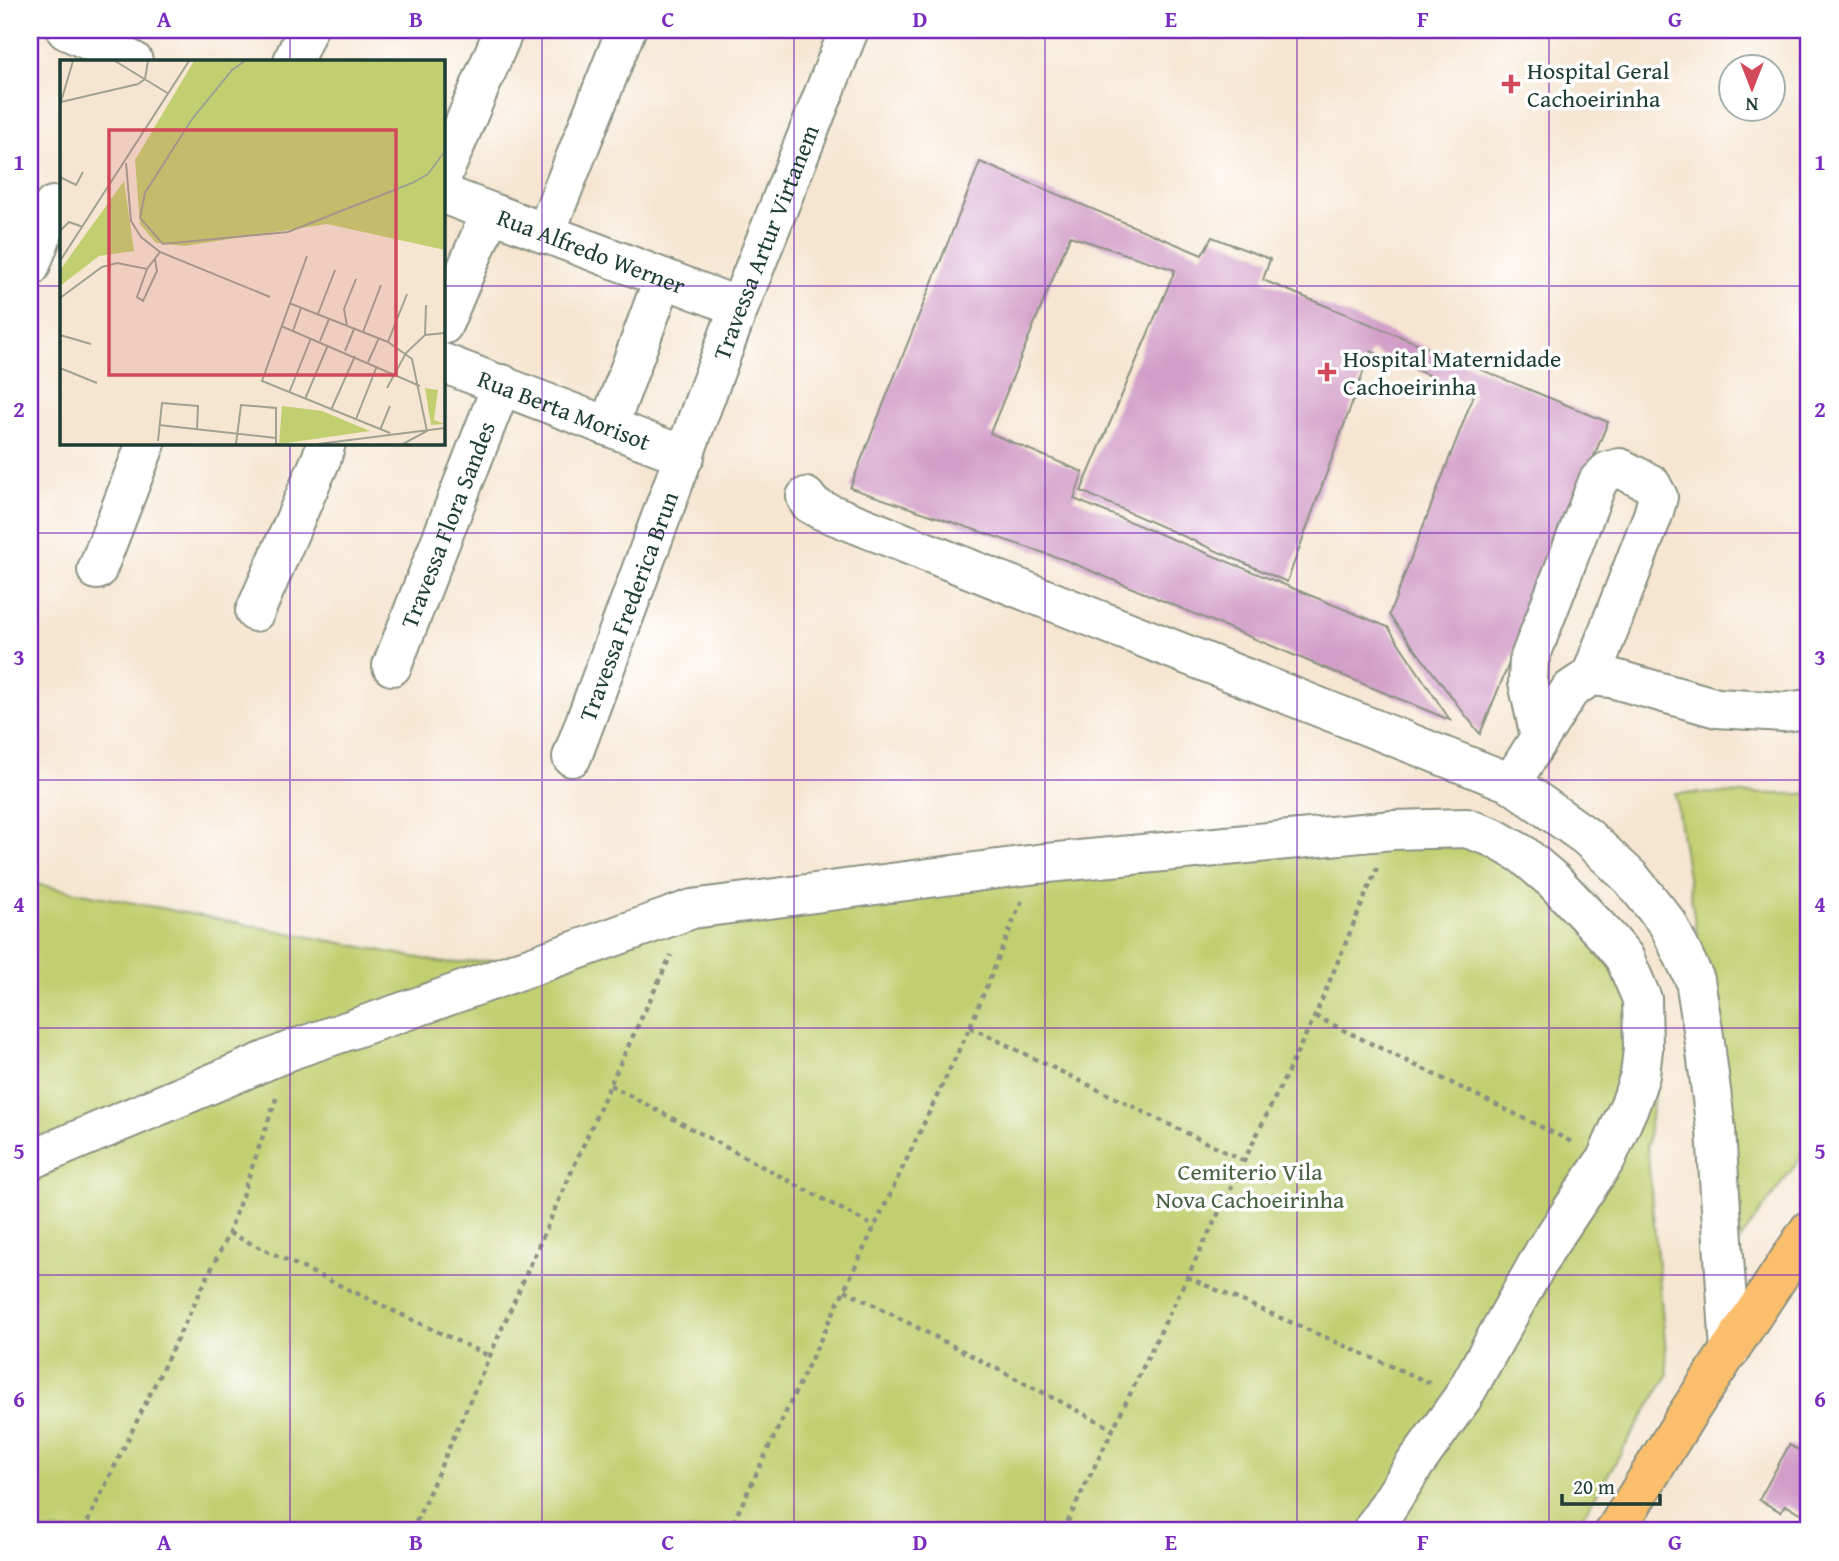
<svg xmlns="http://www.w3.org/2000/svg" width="1839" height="1561" font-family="'Gentium Book Plus',serif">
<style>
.green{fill:#c2cf70;stroke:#708652;stroke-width:2}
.building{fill:#d29dc8}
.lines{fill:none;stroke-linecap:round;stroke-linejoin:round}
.minor-casing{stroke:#8a9282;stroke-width:42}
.major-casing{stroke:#8a9282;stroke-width:42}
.path{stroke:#8a9282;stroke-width:4.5;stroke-dasharray:5 5;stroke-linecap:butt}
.minor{stroke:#fff;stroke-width:38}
.major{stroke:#fabe6d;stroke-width:38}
.grid{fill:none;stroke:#7b2cbf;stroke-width:2;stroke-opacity:0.55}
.poi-dot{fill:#d1495b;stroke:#fff;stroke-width:2.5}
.labels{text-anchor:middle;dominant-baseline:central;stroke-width:7;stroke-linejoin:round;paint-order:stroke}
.poi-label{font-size:24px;fill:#1f3d34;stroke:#fff;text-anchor:start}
.street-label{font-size:24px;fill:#1f3d34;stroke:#fff}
.park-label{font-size:24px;fill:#486243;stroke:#fff}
.inset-road{fill:none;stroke:#a0a292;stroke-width:2}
.view{fill:#d1495b;fill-opacity:0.15;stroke:#d1495b;stroke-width:3.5}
.inset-edge{fill:none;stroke:#1f3d34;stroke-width:3.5}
.neatline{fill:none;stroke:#7b2cbf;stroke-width:2.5}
.grid-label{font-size:23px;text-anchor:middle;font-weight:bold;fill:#7b2cbf}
</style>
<rect width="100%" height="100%" fill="#fff"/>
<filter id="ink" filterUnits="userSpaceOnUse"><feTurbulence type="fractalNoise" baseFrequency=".0143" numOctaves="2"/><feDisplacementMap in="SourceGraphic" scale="14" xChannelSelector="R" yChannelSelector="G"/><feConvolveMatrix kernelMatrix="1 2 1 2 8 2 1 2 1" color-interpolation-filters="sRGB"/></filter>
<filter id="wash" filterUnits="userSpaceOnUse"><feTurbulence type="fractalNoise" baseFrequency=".00686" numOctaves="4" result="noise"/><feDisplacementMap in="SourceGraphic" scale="28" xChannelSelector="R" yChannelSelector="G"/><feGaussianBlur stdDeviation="1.57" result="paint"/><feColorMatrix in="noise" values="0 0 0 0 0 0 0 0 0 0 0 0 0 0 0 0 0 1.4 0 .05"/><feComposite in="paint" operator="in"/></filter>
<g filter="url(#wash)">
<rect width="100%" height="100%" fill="#f6e6d1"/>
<g class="green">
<polygon points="1809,792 1809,1146 1740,1240 1712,1033 1675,793 1802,794"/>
<polygon points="1455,818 1538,841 1596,896 1639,963 1660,1050 1647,1147 1668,1375 1574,1531 30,1531 30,883 445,963 498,960 637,914"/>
</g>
<g id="blocks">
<g class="building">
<polygon points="980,162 1202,255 1212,237 1270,259 1263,280 1608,422 1480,734 1389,615 1474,394 1371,351 1287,582 1081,491 1175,270 1070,236 990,433 1083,472 1074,499 1388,627 1450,720 1065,560 850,488"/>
<polygon points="1789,1445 1809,1455 1807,1463 1809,1464 1809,1517 1785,1505 1781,1512 1759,1500"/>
</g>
</g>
</g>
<g filter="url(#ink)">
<use href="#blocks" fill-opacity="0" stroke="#8a9282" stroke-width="2"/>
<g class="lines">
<defs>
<g id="minor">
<polyline points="66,30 133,61"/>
<polyline points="293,61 307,30"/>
<polyline points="443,174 504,30"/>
<path id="s1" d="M443 194 739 307"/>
<polyline points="545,234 626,30"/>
<polyline points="30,267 53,206"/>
<polyline points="443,325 490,213"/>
<path id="s2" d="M443 363 685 456"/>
<polyline points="609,425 663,279"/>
<polyline points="806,497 809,503 821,510 1511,783 1570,690 1591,676 1611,678 1717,708 1784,712 1809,709"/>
<polyline points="97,570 146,443"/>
<polyline points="255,612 322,457 326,443"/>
<path id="s3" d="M392 666 502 384"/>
<polyline points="1540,737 1528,682 1529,660 1598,481 1608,471 1620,468 1651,484 1658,497 1653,515 1591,676"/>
<path id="s4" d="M572 757 739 307 849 30"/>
<polyline points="1511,783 1587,837 1631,878 1668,924 1695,980 1704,1036 1716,1130 1730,1351"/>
<polyline points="30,1160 294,1049 417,1007 692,909 1037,864 1393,830 1466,828 1492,837 1522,854 1554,881 1609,939 1624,957 1642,999 1643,1049 1640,1075 1631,1102 1606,1159 1545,1250 1463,1397 1415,1464 1372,1531"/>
</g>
<polyline id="major" points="1615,1531 1686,1416 1809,1230"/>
</defs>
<use href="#minor" class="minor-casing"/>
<use href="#major" class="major-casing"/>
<g class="path">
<polyline points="1315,1016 1574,1143"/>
<polyline points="970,1027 1244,1161"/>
<polyline points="610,1085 875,1227"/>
<polyline points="229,1233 489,1356"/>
<polyline points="1187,1277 1430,1383"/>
<polyline points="845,1290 1113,1429"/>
<polyline points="83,1531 229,1233 277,1096"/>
<polyline points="412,1531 610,1085 671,955"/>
<polyline points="729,1531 970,1027 1022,900"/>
<polyline points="1063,1531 1315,1016 1377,868"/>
</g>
<use href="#minor" class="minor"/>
<use href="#major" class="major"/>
</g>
</g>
<path class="grid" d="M290 30V61M542 30V1531M794 30V1531M1045 30V1531M1297 30V1531M1549 30V1531M30 286H61M443 286H1809M290 443V1531M30 533H1809M30 780H1809M30 1028H1809M30 1275H1809"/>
<g class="poi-dot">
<path d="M1507.5 73.5h7v7h7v7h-7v7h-7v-7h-7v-7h7z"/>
<path d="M1323.5 361.5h7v7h7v7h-7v7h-7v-7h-7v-7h7z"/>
</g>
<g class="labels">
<g class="poi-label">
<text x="1527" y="70">Hospital Geral<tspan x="1527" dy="28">Cachoeirinha</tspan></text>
<text x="1343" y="358">Hospital Maternidade<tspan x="1343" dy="28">Cachoeirinha</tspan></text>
</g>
<g class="street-label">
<text stroke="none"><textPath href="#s4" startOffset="550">Travessa Artur Virtanem</textPath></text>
<text stroke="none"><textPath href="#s1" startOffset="159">Rua Alfredo Werner</textPath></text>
<text stroke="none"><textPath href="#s2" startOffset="130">Rua Berta Morisot</textPath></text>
<text stroke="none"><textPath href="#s3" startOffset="152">Travessa Flora Sandes</textPath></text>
<text stroke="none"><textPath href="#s4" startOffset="161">Travessa Frederica Brun</textPath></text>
</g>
<g class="park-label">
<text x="1250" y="1171">Cemiterio Vila<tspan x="1250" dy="28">Nova Cachoeirinha</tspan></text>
</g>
</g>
<g transform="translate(60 60)">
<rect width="385" height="385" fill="#f6e6d1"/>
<path d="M134 1H385V190L267 164 124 186 96 183 80 164 75 100ZM64 121 74 191 39 196 0 226V210ZM365 328 378 330 374 360 385 364 371 365ZM222 346 262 351 310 371 219 384Z" fill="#c2cf70"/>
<path class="inset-road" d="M55 1 109 34M185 1 172 10 132 59 85 133 80 158 103 184 228 172 352 123 368 114 385 91M1 42 78 24 85 19 88 1M0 45 13 1M66 103 71 161 81 177 100 192M0 117 16 125 23 112M0 171 9 162 23 167M247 196 202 321 330 373M0 201 129 1M87 209 77 237 83 241 97 211 95 199M0 238 42 207 57 203 87 209 100 192 210 237M229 243 328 282 352 299 367 371 343 384M258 254 275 210M221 266 360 326M287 266 284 249 296 219M233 271 241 248M303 272 321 225M0 275 31 284M365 275 366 245M260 281 269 259M328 282 347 234M285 291 294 269M308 302 319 278M0 308 37 323M327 328 346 293 365 275 385 273M229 333 251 278M245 339 268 285M271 350 295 296M296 359 317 306M99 365 216 378M320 370 330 346M98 381 102 343 138 346 137 370M176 384 181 345 216 348V384M258 384 385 368"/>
<path class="view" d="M49 70H336V315H49Z"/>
<rect width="385" height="385" class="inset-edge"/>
</g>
<rect width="1839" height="1561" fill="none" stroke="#fff" stroke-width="77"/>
<g transform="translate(1752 88) rotate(180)"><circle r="33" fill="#ffffff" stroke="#a5b1ae" stroke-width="2"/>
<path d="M0-5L12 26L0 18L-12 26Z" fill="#d1495b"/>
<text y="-10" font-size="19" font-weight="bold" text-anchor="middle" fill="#1f3d34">N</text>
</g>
<path d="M1562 1494v10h98v-10" fill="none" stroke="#1f3d34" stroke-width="3.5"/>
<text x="1573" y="1494" font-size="21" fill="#1f3d34" stroke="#ffffff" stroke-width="5" paint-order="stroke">20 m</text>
<rect x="38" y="38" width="1762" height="1484" class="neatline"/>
<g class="grid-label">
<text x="164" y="27">A</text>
<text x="416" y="27">B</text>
<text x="668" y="27">C</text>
<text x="920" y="27">D</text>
<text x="1171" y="27">E</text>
<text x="1423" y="27">F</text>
<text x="1675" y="27">G</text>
<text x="19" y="170">1</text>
<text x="1820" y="170">1</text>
<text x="19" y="417">2</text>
<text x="1820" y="417">2</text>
<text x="19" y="665">3</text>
<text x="1820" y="665">3</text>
<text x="19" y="912">4</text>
<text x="1820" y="912">4</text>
<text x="19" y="1159">5</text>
<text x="1820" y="1159">5</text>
<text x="19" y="1407">6</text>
<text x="1820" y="1407">6</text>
<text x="164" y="1550">A</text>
<text x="416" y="1550">B</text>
<text x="668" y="1550">C</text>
<text x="920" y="1550">D</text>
<text x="1171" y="1550">E</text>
<text x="1423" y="1550">F</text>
<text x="1675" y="1550">G</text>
</g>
</svg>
